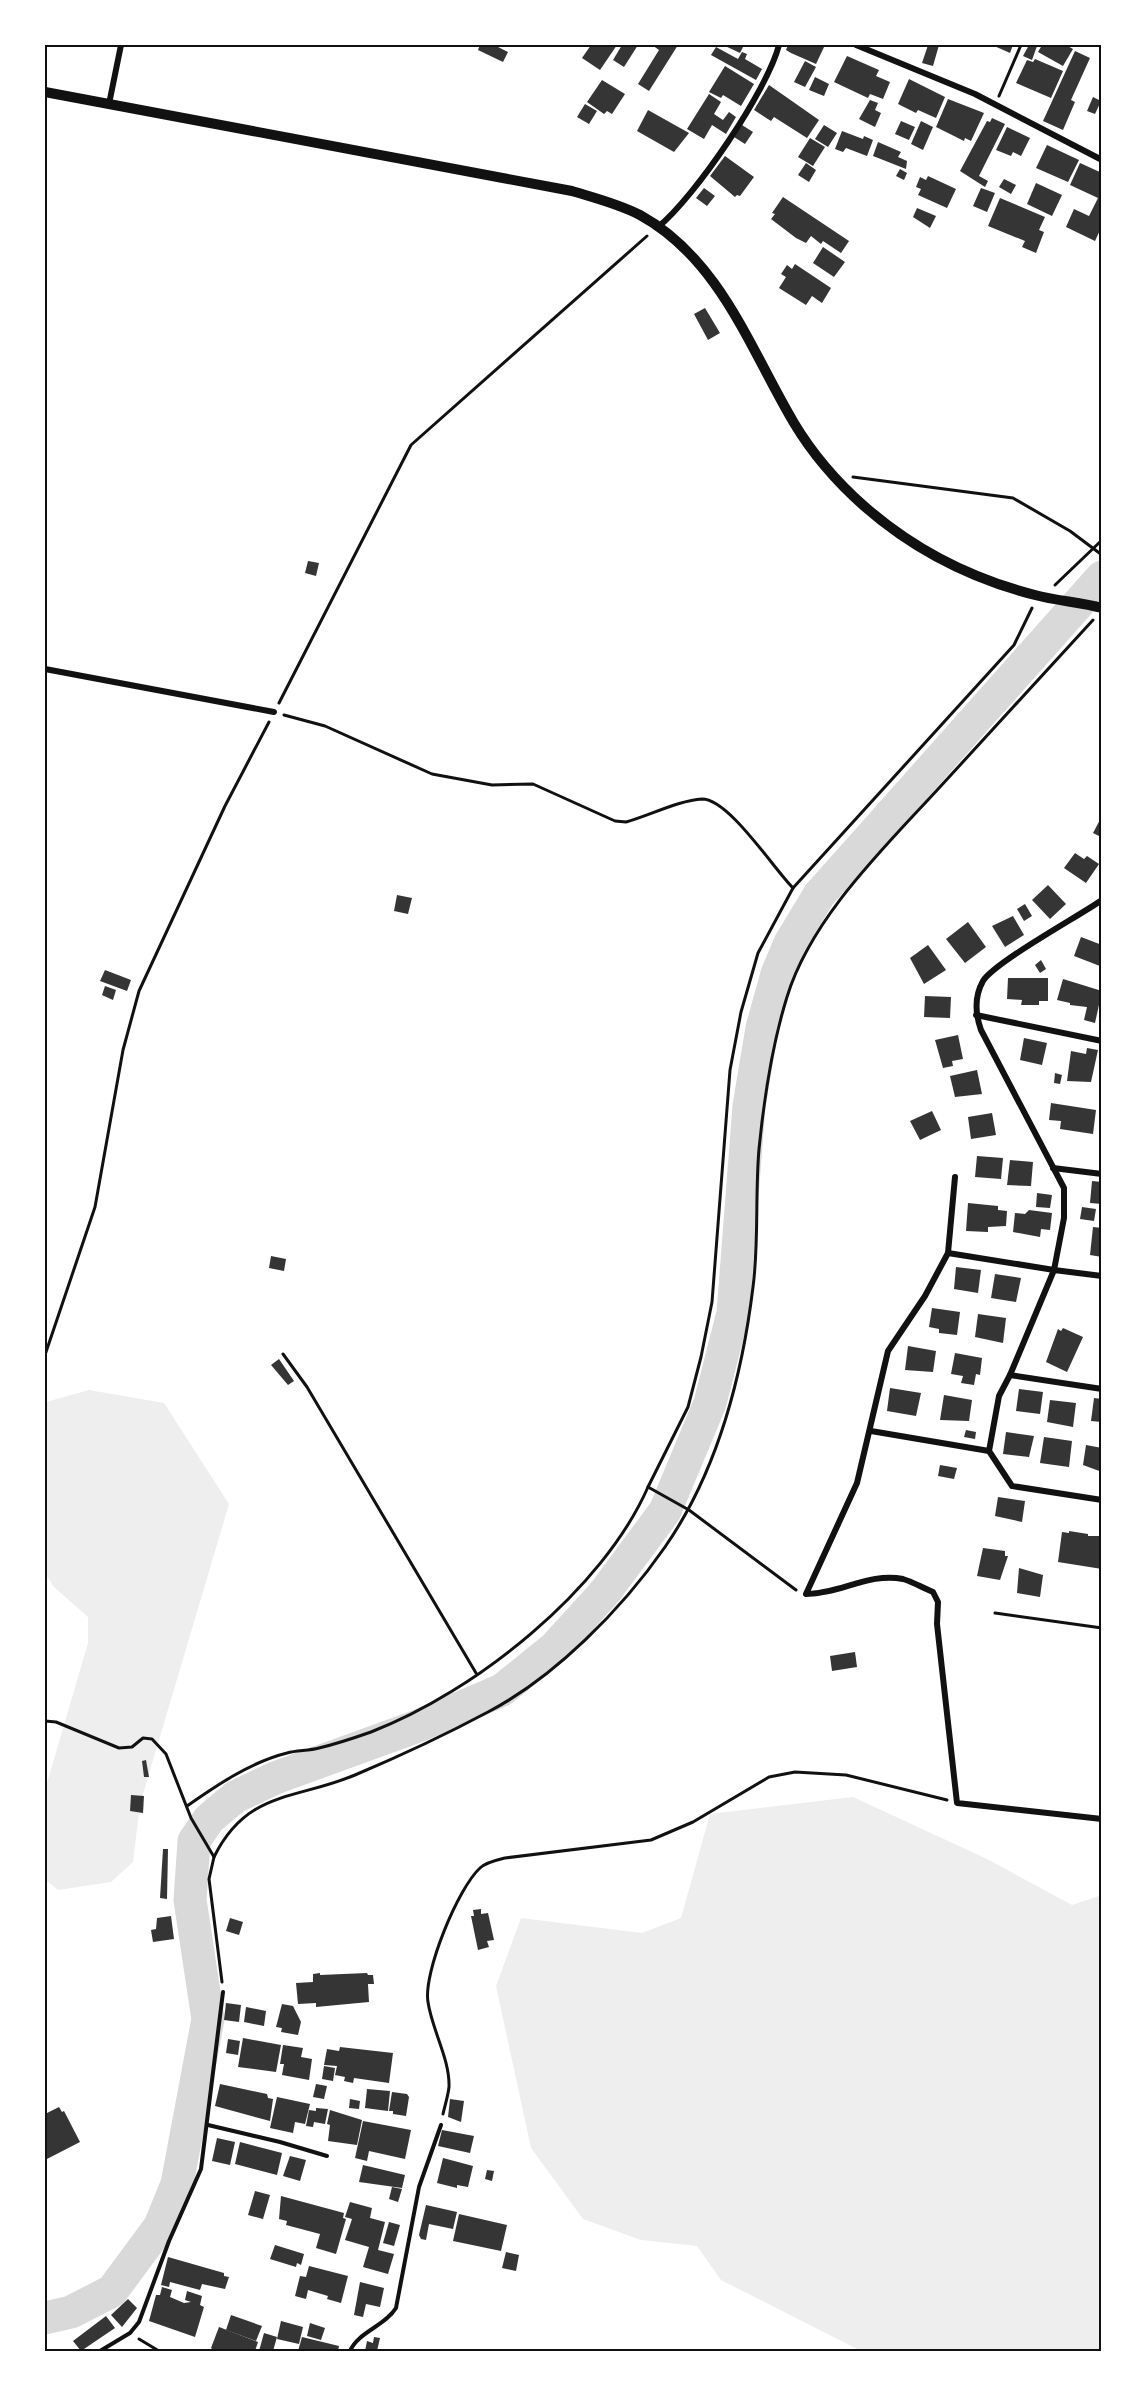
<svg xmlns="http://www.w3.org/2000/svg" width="1147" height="2396" font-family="'Open Sans',sans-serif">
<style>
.green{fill:#eee}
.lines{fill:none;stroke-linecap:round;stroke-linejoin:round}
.river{stroke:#d9d9d9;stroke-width:33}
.building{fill:#353535}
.path{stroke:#111;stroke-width:3}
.service{stroke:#111;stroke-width:4}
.minor{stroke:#111;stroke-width:6}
.secondary{stroke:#111;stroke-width:10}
.neatline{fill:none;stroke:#111;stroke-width:2}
</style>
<rect width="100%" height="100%" fill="#fff"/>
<g class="green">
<polygon points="89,1390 164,1403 229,1504 140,1804 133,1862 111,1882 58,1890 45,1879 45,1790 88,1643 88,1617 54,1587 45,1573 45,1404 46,1402"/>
<polygon points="853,1797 987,1859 1072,1905 1102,1895 1102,2351 861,2351 721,2280 697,2246 641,2240 583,2219 531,2148 496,1986 521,1918 642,1933 681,1918 710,1814"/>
</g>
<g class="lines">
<polyline class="river" points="45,2318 71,2312 112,2291 160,2226 177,2184 208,2019 190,1900 194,1841 209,1819 235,1797 275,1778 418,1726 502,1690 554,1648 605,1592 665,1511 710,1403 733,1313 749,1106 762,1028 777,974 790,943 819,895 1102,577"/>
</g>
<g class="building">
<polygon points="480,45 494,45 508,52 503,62 478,50"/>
<polygon points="591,45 617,45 600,70 582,58"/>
<polygon points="622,45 638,45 624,67 613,60"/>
<polygon points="652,45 678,45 649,91 638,84 659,50"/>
<polygon points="723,45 744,45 740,53"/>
<polygon points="788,45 825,45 816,64 791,53 786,50"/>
<polygon points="928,45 939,45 933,66 922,63"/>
<polygon points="992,45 1013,45 1010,53"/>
<polygon points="1029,45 1037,46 1032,60 1023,56"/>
<polygon points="1042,45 1066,45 1073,49 1063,66 1038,52"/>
<polygon points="716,47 738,59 742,52 747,54 745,59 762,69 756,80 711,55"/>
<polygon points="1075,51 1090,58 1071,100 1075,102 1063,130 1043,121"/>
<polygon points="847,56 879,70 876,76 890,82 883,99 870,94 868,98 834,82"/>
<polygon points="1035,59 1063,71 1051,98 1016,83 1027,60 1033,62"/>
<polygon points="805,61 816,67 805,87 794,82"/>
<polygon points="725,66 754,84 741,106 723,95 721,98 709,92"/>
<polygon points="815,77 829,84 824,96 809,90"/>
<polygon points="909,79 945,97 936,118 918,110 916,113 898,104"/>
<polygon points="602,80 625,94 612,114 607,111 604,114 587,102"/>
<polygon points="769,85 819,120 807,138 774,117 771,121 754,110"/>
<polygon points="709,94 721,102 714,114 723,120 729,112 736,117 726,134 712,125 704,139 687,129"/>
<polygon points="1093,97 1101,101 1095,114 1087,111"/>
<polygon points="948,99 984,113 971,141 965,138 964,141 936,127"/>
<polygon points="870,100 878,103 875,110 881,113 875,127 859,119"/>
<polygon points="585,104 597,111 589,124 577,117"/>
<polygon points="648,110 689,133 674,152 637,131"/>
<polygon points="992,118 1005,124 979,176 988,181 985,187 960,171 987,121 990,122"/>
<polygon points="901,121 915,127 909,140 895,134"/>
<polygon points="921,121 933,127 923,150 911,144"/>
<polygon points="742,125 753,132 745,144 734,137"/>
<polygon points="824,125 837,133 828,147 815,139"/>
<polygon points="1007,127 1030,138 1021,156 1013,152 1011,156 996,150"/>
<polygon points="842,131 863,139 864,136 873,140 867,156 846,148 843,152 835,149"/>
<polygon points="810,138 825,147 813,166 798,157"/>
<polygon points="878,142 901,152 898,157 907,161 906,169 873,156"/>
<polygon points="1047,145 1079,160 1068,182 1036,168"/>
<polygon points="725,156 754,177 740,196 737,195 735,197 710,176"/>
<polygon points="806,163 816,170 809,182 798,175"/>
<polygon points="1080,163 1102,173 1102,226 1095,241 1066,227 1074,209 1089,216 1098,198 1070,185"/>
<polygon points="900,169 907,173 904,180 896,176"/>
<polygon points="928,176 956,189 947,208 918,195 921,189 916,187 920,177 926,180"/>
<polygon points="1004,179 1016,185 1011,194 999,187"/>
<polygon points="1036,183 1062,195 1052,216 1027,204"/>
<polygon points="704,188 715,196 707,206 696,198"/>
<polygon points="981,188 995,193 987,212 973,206"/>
<polygon points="783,197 849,241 841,253 823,241 821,244 811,236 806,243 796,238 771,219 775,214 772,213"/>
<polygon points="1000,198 1045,217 1039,230 1044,232 1036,253 1022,247 1025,241 988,226"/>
<polygon points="917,208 936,216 930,228 913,217"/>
<polygon points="823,247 845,262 834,277 813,263"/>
<polygon points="795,264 831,288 822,303 812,296 806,305 779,288 786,277 781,274 787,265 792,269"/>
<polygon points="705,308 720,333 708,340 694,314"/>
<polygon points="308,561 319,563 316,576 305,573"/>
<polygon points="1102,816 1102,842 1099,840 1101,837 1093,833"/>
<polygon points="1075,853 1084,859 1087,856 1099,864 1086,883 1064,868"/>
<polygon points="1048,885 1066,904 1050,919 1032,900"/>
<polygon points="397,895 412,898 408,914 394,911"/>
<polygon points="1025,904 1032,916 1024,921 1017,909"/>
<polygon points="1013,916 1024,935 1005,947 992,926"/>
<polygon points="968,922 986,947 965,963 946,939"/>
<polygon points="1081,937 1102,945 1100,966 1074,956"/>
<polygon points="928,945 946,970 924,984 910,958"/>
<polygon points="1041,960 1046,969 1040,973 1035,965"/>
<polygon points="105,970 131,980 127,991 100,981"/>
<polygon points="1008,978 1048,978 1048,1001 1039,1001 1039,1005 1021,1005 1022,1000 1007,999"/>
<polygon points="1063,979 1102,991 1095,1023 1084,1020 1087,1007 1070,1005 1070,1003 1057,1000"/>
<polygon points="105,986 116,990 113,1000 102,995"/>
<polygon points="925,996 951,997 950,1018 924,1017"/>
<polygon points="958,1035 963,1059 952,1061 953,1066 943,1068 935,1040"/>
<polygon points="1024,1038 1047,1043 1042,1065 1020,1060"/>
<polygon points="1087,1048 1098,1050 1091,1082 1067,1081 1071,1051 1086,1054"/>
<polygon points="977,1070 982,1094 955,1097 950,1076"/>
<polygon points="1055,1073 1062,1075 1060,1084 1054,1083"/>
<polygon points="1051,1103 1096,1110 1093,1134 1060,1129 1061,1121 1049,1120"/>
<polygon points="932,1111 941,1130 920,1140 910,1121"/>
<polygon points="992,1113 996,1135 971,1139 968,1117"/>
<polygon points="977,1156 1003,1158 1001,1179 975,1177"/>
<polygon points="1010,1160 1033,1162 1031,1186 1007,1185"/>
<polygon points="1092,1181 1102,1182 1102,1204 1090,1203"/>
<polygon points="1037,1193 1052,1195 1050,1208 1036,1207"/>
<polygon points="968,1203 998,1206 998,1210 1007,1211 1006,1226 988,1227 988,1232 966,1231"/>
<polygon points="1082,1207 1096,1209 1094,1221 1080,1219"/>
<polygon points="1029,1210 1052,1213 1050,1230 1041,1229 1040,1237 1013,1232 1015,1213 1025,1214"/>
<polygon points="1093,1227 1102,1228 1102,1257 1090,1255"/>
<polygon points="271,1256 286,1259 284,1271 269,1268"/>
<polygon points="956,1267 981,1270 978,1293 954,1289"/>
<polygon points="995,1274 1021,1278 1016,1302 991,1298"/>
<polygon points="932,1308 960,1312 957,1335 939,1333 939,1329 929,1327"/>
<polygon points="978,1314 1006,1318 1003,1343 975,1337"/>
<polygon points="1063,1328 1083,1337 1067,1372 1046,1362 1058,1329 1061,1331"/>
<polygon points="908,1346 936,1351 933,1372 905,1370"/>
<polygon points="955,1353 982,1358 980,1375 976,1374 974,1385 961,1383 963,1376 951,1374"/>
<polygon points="279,1359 294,1381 288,1385 271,1365"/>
<polygon points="890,1388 921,1393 916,1416 887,1411"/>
<polygon points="1019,1389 1043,1392 1040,1414 1016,1411"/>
<polygon points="944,1395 972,1400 969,1421 940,1420"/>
<polygon points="1094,1398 1102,1399 1102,1422 1091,1421"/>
<polygon points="1050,1400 1076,1403 1073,1427 1047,1422"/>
<polygon points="966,1430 976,1432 975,1439 964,1437"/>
<polygon points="1006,1432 1034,1436 1029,1457 1003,1454"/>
<polygon points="1044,1437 1072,1441 1069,1467 1040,1463"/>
<polygon points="1086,1445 1102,1448 1102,1472 1083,1465"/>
<polygon points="940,1465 957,1468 954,1479 938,1476"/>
<polygon points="998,1497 1025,1501 1022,1522 995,1516"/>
<polygon points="1069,1531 1088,1534 1088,1536 1102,1536 1102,1569 1058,1562 1062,1532 1069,1533"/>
<polygon points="983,1548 1005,1551 1005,1556 1008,1556 1000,1580 977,1576"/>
<polygon points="1019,1568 1043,1575 1040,1597 1017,1593"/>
<polygon points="855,1652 857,1667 832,1671 830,1656"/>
<polygon points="146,1760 149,1777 144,1777 142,1761"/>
<polygon points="131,1795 144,1796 143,1813 130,1811"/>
<polygon points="163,1849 168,1849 167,1899 160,1898"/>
<polygon points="481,1909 481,1914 488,1913 494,1940 487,1941 489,1947 478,1950 471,1916 474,1916 473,1910"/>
<polygon points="171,1916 174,1939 153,1942 151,1930 156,1929 157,1918"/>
<polygon points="230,1918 243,1922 239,1935 226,1931"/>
<polygon points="320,1973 320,1975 367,1973 368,1975 373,1975 374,1984 368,1984 369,2002 316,2007 316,2003 298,2004 296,1983 313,1982 313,1974"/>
<polygon points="226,2003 241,2005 239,2022 224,2020"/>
<polygon points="282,2004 293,2006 301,2022 298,2035 281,2032 282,2028 276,2027"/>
<polygon points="246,2007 266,2011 264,2026 244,2022"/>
<polygon points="243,2038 281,2045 276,2072 238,2067"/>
<polygon points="228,2039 240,2041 238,2055 226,2053"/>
<polygon points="283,2045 303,2048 301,2057 312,2059 309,2080 282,2075 284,2064 280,2064"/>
<polygon points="340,2047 393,2053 389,2083 354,2078 353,2083 344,2081 345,2077 335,2075 337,2066 324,2065 327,2049 339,2051"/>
<polygon points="324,2066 335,2068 333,2081 322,2079"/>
<polygon points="220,2084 267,2094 268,2098 273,2099 270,2121 215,2106"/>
<polygon points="316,2084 327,2086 324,2099 313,2097"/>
<polygon points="367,2089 390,2091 388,2111 365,2108"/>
<polygon points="392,2092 407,2094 409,2097 406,2116 393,2114 393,2111 389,2111"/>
<polygon points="277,2097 310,2104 305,2124 295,2122 293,2133 270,2128"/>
<polygon points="350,2099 360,2101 359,2109 349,2108"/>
<polygon points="450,2099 464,2101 461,2122 448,2117"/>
<polygon points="59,2107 62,2112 64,2111 80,2142 45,2160 45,2114"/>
<polygon points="316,2108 328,2109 325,2124 314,2122 313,2127 306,2126 309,2110 316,2111"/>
<polygon points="330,2110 362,2120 357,2145 328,2141 330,2125 327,2124"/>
<polygon points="363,2121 411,2130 405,2159 369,2151 367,2161 355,2158"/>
<polygon points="442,2130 474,2136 470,2153 438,2146"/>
<polygon points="217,2138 235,2142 230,2165 212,2161"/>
<polygon points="240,2142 282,2153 277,2175 235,2164"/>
<polygon points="290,2156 306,2160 300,2181 283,2176"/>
<polygon points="443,2158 473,2166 468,2187 457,2185 457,2188 437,2183"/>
<polygon points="363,2165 405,2175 402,2188 359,2182"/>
<polygon points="487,2170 494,2171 492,2181 485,2179"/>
<polygon points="392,2187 402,2189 398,2202 389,2199"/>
<polygon points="255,2191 270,2195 263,2219 248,2215"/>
<polygon points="281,2196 344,2213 343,2218 346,2219 336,2254 316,2248 320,2234 286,2225 287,2221 279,2219"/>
<polygon points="350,2202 372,2208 370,2218 385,2222 378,2250 394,2254 388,2274 363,2267 369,2247 345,2240 352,2219 345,2217"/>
<polygon points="426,2205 457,2212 453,2229 429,2224 426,2240 421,2239 419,2235"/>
<polygon points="459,2214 507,2225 501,2251 453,2241"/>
<polygon points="389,2222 400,2225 394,2246 383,2243"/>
<polygon points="275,2245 304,2254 301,2265 297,2263 296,2267 270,2259"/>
<polygon points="506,2252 519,2255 516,2271 502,2268"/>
<polygon points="168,2257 224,2273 224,2276 229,2277 225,2289 202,2284 200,2290 170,2282 169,2287 161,2285"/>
<polygon points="309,2266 348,2276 341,2303 327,2299 328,2296 308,2290 306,2299 295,2296 300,2276 306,2277"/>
<polygon points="360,2282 384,2288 380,2307 366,2304 363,2317 354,2315"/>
<polygon points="162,2287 172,2290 170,2297 184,2303 191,2302 185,2300 187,2291 202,2296 200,2305 204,2307 195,2337 149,2321 156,2295 160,2295"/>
<polygon points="128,2299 137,2308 122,2327 111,2315"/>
<polygon points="231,2315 262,2326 256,2341 226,2330"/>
<polygon points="106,2316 115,2328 81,2351 73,2341"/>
<polygon points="281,2321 303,2327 299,2344 277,2339"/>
<polygon points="310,2323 325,2328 321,2340 307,2336"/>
<polygon points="219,2327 258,2342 255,2351 214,2351 211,2348"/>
<polygon points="264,2333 277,2337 273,2351 259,2351"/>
<polygon points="302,2337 339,2346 338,2351 298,2351"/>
<polygon points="374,2337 380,2338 377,2351 365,2351 367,2341 373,2343"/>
</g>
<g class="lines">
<g class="path">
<polyline points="999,96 1021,45"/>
<polyline points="853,477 1013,498 1070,531 1102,555"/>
<polyline points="1055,585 1102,540"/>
<polyline points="279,703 411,445 647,236"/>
<path d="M284 715 325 726 432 774 492 785 533 784 615 821 626 822C648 816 680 800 702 799 729 799 773 868 793 888"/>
<polyline points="283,1354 307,1387 476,1673"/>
<polyline points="45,1355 95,1207 123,1050 139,991 225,806 269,722"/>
<polyline points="796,1590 689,1510 648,1487 688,1407 701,1357 712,1302 730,1070 741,1012 758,953 793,888 1014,645 1032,608"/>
<polyline points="995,1613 1102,1628"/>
<polyline points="45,1721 56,1722 119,1748 132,1747 143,1738 152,1739 166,1754 191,1818 214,1857 209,1879 222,1982"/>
<path d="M187 1806C217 1785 251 1762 287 1753 297 1750 308 1751 319 1748 336 1744 354 1738 371 1732 475 1692 603 1590 648 1487"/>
<path d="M214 1857C247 1790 296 1800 355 1775 400 1756 445 1735 488 1712 555 1677 622 1609 665 1547 717 1472 742 1377 753 1287 759 1242 755 1195 759 1149 764 1099 772 1045 787 997 811 918 884 848 939 788 990 732 1041 676 1093 620"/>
<path d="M443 2114C445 2105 448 2096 449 2087 450 2059 432 2030 428 2002 423 1973 458 1888 480 1868 486 1862 497 1860 505 1858L651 1840 693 1822 769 1777 795 1772 846 1775 947 1800"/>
<polyline points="139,2339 159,2351"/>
</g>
<g class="service">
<polyline points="208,2125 280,2142 327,2156"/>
<polyline points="100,2351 130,2333 139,2322 169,2241 201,2169 223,1992"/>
<path d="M350 2351C358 2332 385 2326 396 2308L419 2187 441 2125"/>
</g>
<g class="minor">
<polyline points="856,45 975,94 1102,160"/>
<polyline points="109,104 121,45"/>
<path d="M658 227C695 197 767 91 779 45"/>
<polyline points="1102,649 1102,661"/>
<polyline points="45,669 274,712"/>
<path d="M1102 900C1079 916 995 962 983 981 974 997 975 1013 981 1030L1064 1188V1218L1054 1270 948 1253 925 1296 888 1351 857 1483 806 1594C839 1594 870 1572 903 1579 913 1582 923 1588 933 1592L938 1602 937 1624 957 1803 1102 1819"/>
<polyline points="976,1015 1102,1041"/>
<polyline points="1053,1168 1102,1174"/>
<polyline points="948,1253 955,1177"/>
<polyline points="1102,1276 1054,1270 1010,1375 999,1396 989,1451 1012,1486 1102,1500"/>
<polyline points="1010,1375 1102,1389"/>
<polyline points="871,1431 989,1451"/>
</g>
<path class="secondary" d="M45 92 572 191C595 198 619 204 640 215 720 259 750 349 794 423 812 453 838 483 864 506 913 549 972 579 1035 595 1057 601 1080 602 1102 608"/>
</g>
<rect width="1147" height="2396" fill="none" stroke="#ffffff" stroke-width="93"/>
<rect x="46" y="46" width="1054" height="2304" class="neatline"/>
</svg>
